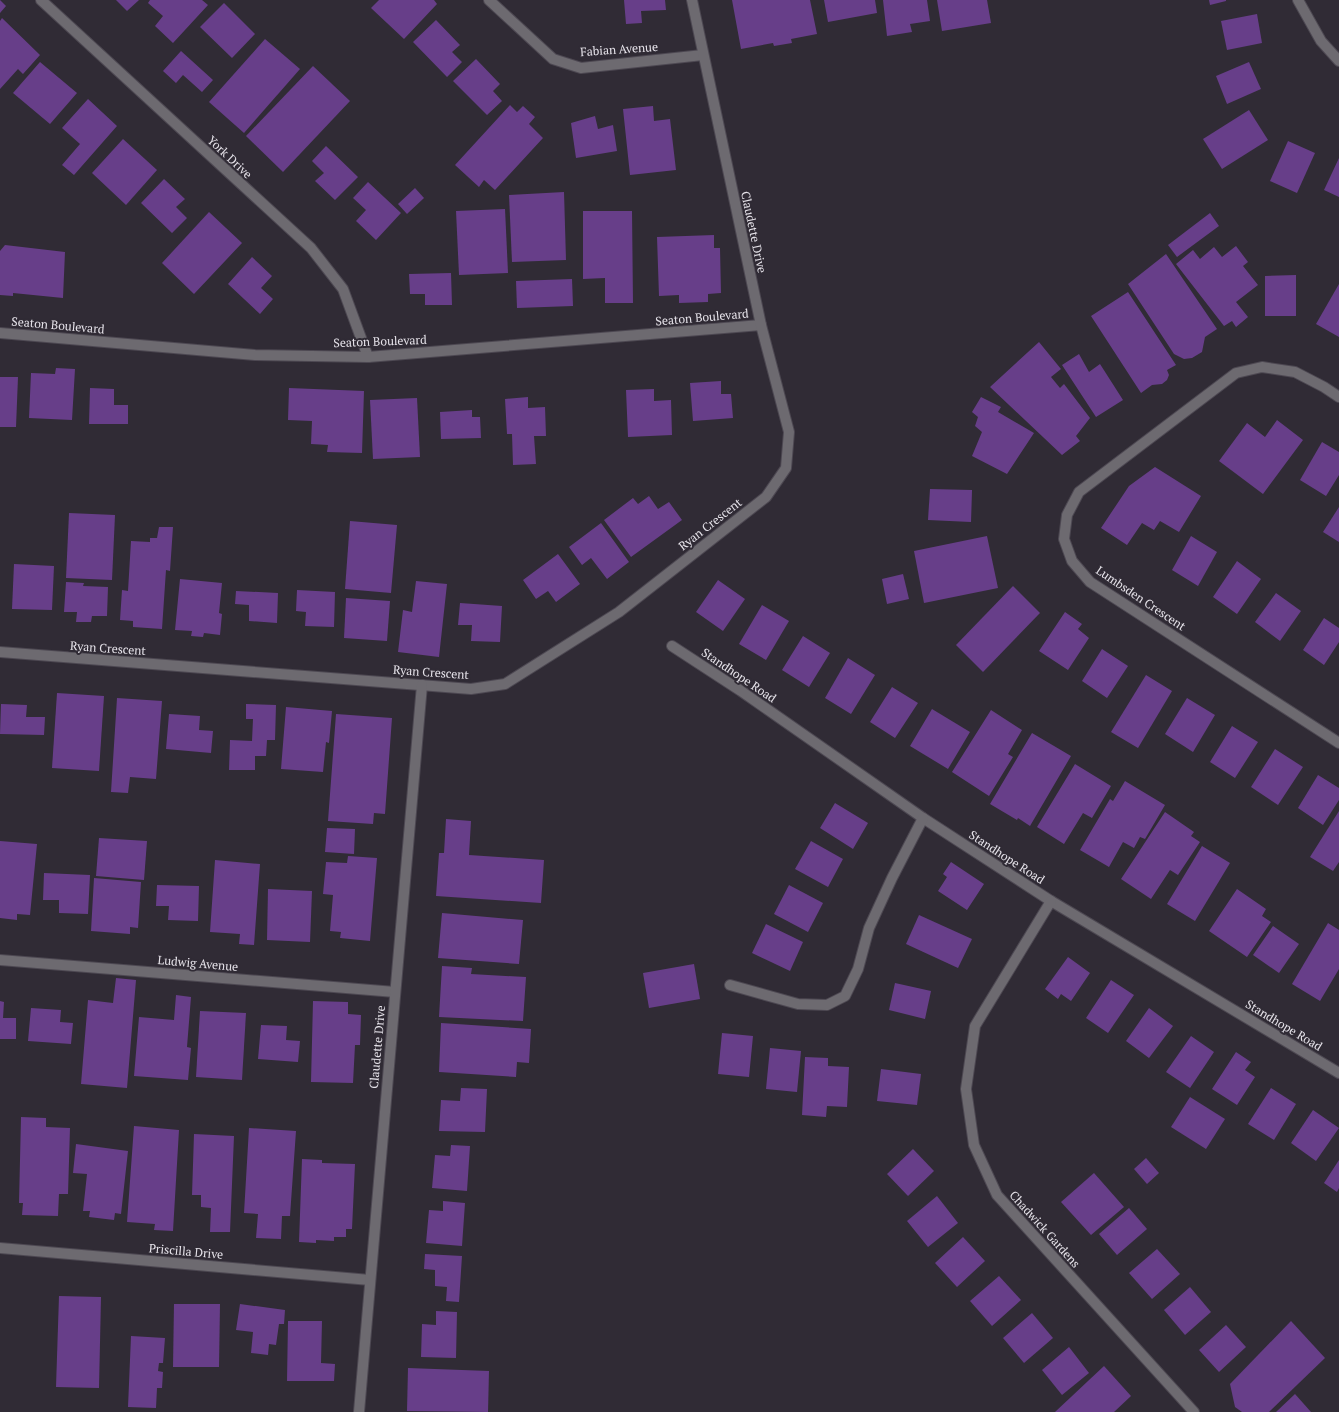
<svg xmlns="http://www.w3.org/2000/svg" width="1339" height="1412" font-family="'PT Serif',serif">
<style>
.building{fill:#673e89}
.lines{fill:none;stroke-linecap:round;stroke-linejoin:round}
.minor-casing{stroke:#4d4852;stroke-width:12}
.minor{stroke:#6d6a70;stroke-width:10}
.labels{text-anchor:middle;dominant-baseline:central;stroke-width:4;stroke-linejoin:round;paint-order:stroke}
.street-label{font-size:12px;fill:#e6e3ea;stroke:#302b35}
</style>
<rect width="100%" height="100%" fill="#302b35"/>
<g class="building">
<polygon points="0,0 6,6 0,13"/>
<polygon points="116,0 139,0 127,11"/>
<polygon points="150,0 202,0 208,5 173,43 155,26 163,16 148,3"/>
<polygon points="379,0 434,0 437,4 404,39 371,8"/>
<polygon points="624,0 665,0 666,10 641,11 642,23 626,24"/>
<polygon points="732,0 810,0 817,34 791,39 792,43 774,46 773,43 741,49"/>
<polygon points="824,0 875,0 877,13 828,22"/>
<polygon points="883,0 927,0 930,21 910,24 912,32 887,36"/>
<polygon points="937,0 987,0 991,23 942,31"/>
<polygon points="1209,0 1226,0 1226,1 1210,5"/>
<polygon points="224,3 255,34 232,58 200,27"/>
<polygon points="1257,14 1262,43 1227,50 1221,21"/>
<polygon points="2,18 40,55 23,74 18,69 0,89 0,21"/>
<polygon points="436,20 460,45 452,52 462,62 447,77 413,42"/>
<polygon points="265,39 300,69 244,133 209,102"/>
<polygon points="181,51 213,80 202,92 183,75 176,83 163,71"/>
<polygon points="476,59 500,84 493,91 502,101 487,115 453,81"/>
<polygon points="40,62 77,93 50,124 13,93"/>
<polygon points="1249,62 1261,89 1227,104 1216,76"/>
<polygon points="313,66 350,101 283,172 246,136"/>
<polygon points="88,99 117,126 74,175 62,165 80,144 62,128"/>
<polygon points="510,105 517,112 523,106 535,117 529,124 543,138 495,190 484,180 479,187 455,165"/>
<polygon points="653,106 654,121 670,119 676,170 630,175 623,109"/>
<polygon points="1249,110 1268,140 1222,169 1203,139"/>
<polygon points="595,116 598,129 613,125 617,151 576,158 571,123"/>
<polygon points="123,139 157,170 126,205 92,173"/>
<polygon points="1288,141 1315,153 1297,193 1270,181"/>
<polygon points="326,146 358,177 335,200 315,181 324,173 312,161"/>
<polygon points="1339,158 1339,197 1324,190"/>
<polygon points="164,179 185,199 176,207 187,218 172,233 141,203"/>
<polygon points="368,182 401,213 376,240 356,221 366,210 353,198"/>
<polygon points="415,188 424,198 407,214 398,204"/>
<polygon points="564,192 566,260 512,262 509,195"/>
<polygon points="505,209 508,273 459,275 456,211"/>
<polygon points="583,211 632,211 633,303 605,303 605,278 583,279"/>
<polygon points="209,212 242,243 194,294 162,263"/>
<polygon points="1210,213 1219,226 1177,257 1168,245"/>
<polygon points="714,235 714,248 720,248 721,293 708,294 708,302 679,303 679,295 659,296 657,237"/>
<polygon points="5,245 65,252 63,298 13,293 13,296 0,295 0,251"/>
<polygon points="1236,246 1248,262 1243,266 1258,285 1236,302 1248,317 1236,327 1232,321 1224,326 1176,264 1193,250 1200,259 1214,247 1222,257"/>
<polygon points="1166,254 1217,329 1205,337 1202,352 1192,358 1184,359 1174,354 1128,284"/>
<polygon points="252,257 272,276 261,288 273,299 260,314 228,284"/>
<polygon points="451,273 452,305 425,305 425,294 410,294 409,274"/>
<polygon points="1296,275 1296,316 1265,316 1265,276"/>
<polygon points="572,279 573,306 517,308 516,281"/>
<polygon points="1339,284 1339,337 1316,324"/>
<polygon points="1128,292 1176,365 1167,370 1169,375 1167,380 1162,384 1152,385 1141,393 1091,316"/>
<polygon points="1039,342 1061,369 1051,377 1060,388 1064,384 1090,418 1076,436 1080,441 1062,455 990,387"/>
<polygon points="1079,354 1089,372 1100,364 1123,400 1096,417 1062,365"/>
<polygon points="56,368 75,369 72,420 29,418 31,373 55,374"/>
<polygon points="0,377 18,377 16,427 0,427"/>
<polygon points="721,381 721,394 731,394 733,418 693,421 690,383"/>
<polygon points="90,388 114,389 114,405 128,405 128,424 89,424"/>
<polygon points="289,388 364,391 362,453 327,452 328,445 311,444 312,421 288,420"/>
<polygon points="654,389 654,401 671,400 672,435 628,437 626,390"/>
<polygon points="528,397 528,408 545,407 546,436 534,436 536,464 513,465 512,434 507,434 505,399"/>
<polygon points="981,397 1001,407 998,412 1034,433 1007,474 972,456 982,432 975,426 978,417 972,412"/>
<polygon points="417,398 420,457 373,459 370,400"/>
<polygon points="472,410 472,417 480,417 481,438 441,439 440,412"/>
<polygon points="1277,420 1303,440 1263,494 1219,461 1247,423 1265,437"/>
<polygon points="1322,442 1339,452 1339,475 1326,496 1300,480"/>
<polygon points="1155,467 1201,496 1179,532 1160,521 1154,530 1142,523 1127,545 1101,528 1129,486"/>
<polygon points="930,489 972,490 971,522 928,520"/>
<polygon points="649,496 658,509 669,502 682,520 631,557 604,520 633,498 638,504"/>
<polygon points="1339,507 1339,542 1323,532"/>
<polygon points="69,513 115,515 112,580 66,578"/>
<polygon points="350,521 397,525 391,593 345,589"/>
<polygon points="601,523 629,562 607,579 591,558 582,565 569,547"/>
<polygon points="159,527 173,527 170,571 166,570 162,629 133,627 133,621 120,620 122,590 128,591 131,541 150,542 150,538 157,538"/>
<polygon points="987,536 998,588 924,603 914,551"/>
<polygon points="1191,536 1217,552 1198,586 1172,570"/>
<polygon points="558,554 580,584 556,602 548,591 536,599 523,580"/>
<polygon points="1237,561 1261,579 1237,614 1213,597"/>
<polygon points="14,564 54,566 52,610 12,609"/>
<polygon points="903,574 909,599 887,604 882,579"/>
<polygon points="180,579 222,583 219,613 222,614 220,635 204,633 203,637 191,636 192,631 175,630"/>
<polygon points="718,580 745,599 723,631 696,612"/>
<polygon points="416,581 447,584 439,657 398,652 403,610 412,612"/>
<polygon points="66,582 84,583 83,586 108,587 107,616 92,616 91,622 76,622 77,612 64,612"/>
<polygon points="1013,586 1040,613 983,672 956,645"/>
<polygon points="297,590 335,592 334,627 305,626 306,612 296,611"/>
<polygon points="236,591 278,593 277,623 249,621 249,605 235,604"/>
<polygon points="1276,593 1301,611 1280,641 1255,622"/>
<polygon points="346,598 390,601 387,641 344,638"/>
<polygon points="460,603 502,606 500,642 471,641 472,625 458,625"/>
<polygon points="762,605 789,621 766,660 739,644"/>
<polygon points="1065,612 1082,624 1078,629 1089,638 1068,670 1039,651"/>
<polygon points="1324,618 1339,628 1339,642 1324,665 1303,650"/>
<polygon points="803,636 830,653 809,687 782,670"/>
<polygon points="1102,649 1128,666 1107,698 1082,681"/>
<polygon points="848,658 875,675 851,714 825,698"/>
<polygon points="1146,675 1172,691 1138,748 1111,732"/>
<polygon points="892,687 918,703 895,738 870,722"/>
<polygon points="57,693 104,696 99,771 52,768"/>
<polygon points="117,698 162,701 156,779 130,777 128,793 111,792"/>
<polygon points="1187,698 1215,715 1193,752 1165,734"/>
<polygon points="1,704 27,705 26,717 45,717 44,735 0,734"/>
<polygon points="246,704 276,705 275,740 267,740 266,756 255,756 255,770 229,770 230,740 252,741 253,719 246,719"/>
<polygon points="286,707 332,711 329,743 326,742 323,772 281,769"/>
<polygon points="932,709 970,732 948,769 910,746"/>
<polygon points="991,710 1022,730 1008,754 1013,757 989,796 952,772"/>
<polygon points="169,714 200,716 199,730 213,731 211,753 166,749"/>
<polygon points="336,714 392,718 385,814 374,813 373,824 328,821"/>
<polygon points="1232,726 1258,742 1235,778 1210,762"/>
<polygon points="1032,733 1071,756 1030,826 1018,818 1017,820 990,804"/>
<polygon points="1275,749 1303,767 1278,805 1251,787"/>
<polygon points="1075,764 1111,786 1092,818 1083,813 1064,844 1037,827"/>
<polygon points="1318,775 1339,788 1339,800 1323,825 1298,808"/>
<polygon points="1125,781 1165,805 1145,839 1140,837 1134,848 1123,842 1109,867 1080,850 1110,799 1113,801"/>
<polygon points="835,803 868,823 853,849 820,828"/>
<polygon points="1339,811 1339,862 1333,871 1310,857"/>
<polygon points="1165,812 1194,832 1191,836 1200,842 1178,875 1170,870 1151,899 1121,879"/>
<polygon points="446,819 471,821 469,855 544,860 541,903 436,896 439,853 444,853"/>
<polygon points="327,828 355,829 354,854 325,852"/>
<polygon points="99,838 147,841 144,880 96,876"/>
<polygon points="0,841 37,844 30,915 17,914 17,920 0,918"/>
<polygon points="811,841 843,859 828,887 795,869"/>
<polygon points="1202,846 1230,863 1195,921 1167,904"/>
<polygon points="348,856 377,858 370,941 340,938 341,932 330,931 333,895 323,894 326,862 347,863"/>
<polygon points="215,860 260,864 254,945 239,944 240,934 210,932"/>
<polygon points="951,862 984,884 967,910 938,891 947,877 943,874"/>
<polygon points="44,873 90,875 88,914 59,913 59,900 43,900"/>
<polygon points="94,878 141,882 138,928 130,927 130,934 91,931"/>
<polygon points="157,885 199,886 198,921 168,920 169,906 156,906"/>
<polygon points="789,885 823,903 808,932 774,914"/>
<polygon points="268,889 312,891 310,942 267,940"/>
<polygon points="1237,889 1266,909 1262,916 1271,922 1247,957 1209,931"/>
<polygon points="442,913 523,920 519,964 438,958"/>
<polygon points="919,915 972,939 958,968 906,944"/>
<polygon points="1328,923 1339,930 1339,969 1320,1001 1292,984"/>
<polygon points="766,924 803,942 790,971 752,953"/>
<polygon points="1273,926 1299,944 1279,973 1253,955"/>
<polygon points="1068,957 1090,973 1071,1001 1061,994 1058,999 1045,989"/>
<polygon points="694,964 700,999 649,1008 643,973"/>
<polygon points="442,966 472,968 471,974 526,977 523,1021 439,1017"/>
<polygon points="116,978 136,980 127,1088 81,1084 88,1000 113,1003"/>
<polygon points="1111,980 1134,995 1108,1033 1086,1018"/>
<polygon points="895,983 931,991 925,1019 889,1010"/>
<polygon points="176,995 191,997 187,1047 191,1048 188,1080 134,1076 139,1017 174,1020"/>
<polygon points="0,1001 4,1002 3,1018 16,1018 16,1039 0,1039"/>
<polygon points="313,1001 348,1002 348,1014 361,1015 360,1045 355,1045 353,1083 311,1082"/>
<polygon points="31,1008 61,1010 60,1022 73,1023 71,1044 28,1041"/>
<polygon points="1149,1008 1173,1026 1149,1058 1126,1041"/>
<polygon points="200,1011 246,1013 242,1080 196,1077"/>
<polygon points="441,1023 531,1029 529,1063 517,1062 516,1077 439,1072"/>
<polygon points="261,1025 287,1026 286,1040 300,1041 298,1062 258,1059"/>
<polygon points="722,1033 753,1036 749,1077 718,1074"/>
<polygon points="1191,1036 1214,1052 1190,1088 1166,1072"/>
<polygon points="770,1048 801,1051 797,1092 766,1089"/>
<polygon points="1236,1052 1251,1062 1245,1070 1255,1077 1237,1105 1212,1089"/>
<polygon points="805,1057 828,1058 828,1066 849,1067 847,1107 827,1106 826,1117 802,1115"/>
<polygon points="881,1069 921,1074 917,1105 877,1101"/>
<polygon points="461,1088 487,1089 485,1132 439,1131 441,1100 460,1101"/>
<polygon points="1271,1088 1296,1104 1274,1140 1248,1124"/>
<polygon points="1190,1097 1225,1119 1206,1149 1171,1127"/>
<polygon points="1313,1110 1339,1128 1316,1161 1291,1143"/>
<polygon points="21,1117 46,1118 46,1127 70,1128 68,1194 59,1194 58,1216 22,1215 23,1203 19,1203"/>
<polygon points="134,1126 179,1130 173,1231 154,1230 155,1224 127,1222"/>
<polygon points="249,1128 296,1131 290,1216 282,1216 281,1239 256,1238 258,1214 244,1213"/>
<polygon points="194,1134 234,1136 230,1232 210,1232 211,1208 201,1207 201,1195 192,1195"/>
<polygon points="76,1144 128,1151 121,1214 115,1213 114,1220 89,1217 90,1211 83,1211 87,1174 73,1173"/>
<polygon points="451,1145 470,1146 467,1191 432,1188 435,1155 450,1156"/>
<polygon points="913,1149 934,1171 908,1196 887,1174"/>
<polygon points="1146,1158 1159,1173 1147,1184 1134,1169"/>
<polygon points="302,1159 322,1160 322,1163 355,1164 352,1229 346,1229 346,1237 334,1237 334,1241 316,1240 316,1243 299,1242"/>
<polygon points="1339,1160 1339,1188 1337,1192 1324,1183"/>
<polygon points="1094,1173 1124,1207 1091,1235 1061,1202"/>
<polygon points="937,1196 958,1223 928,1247 907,1221"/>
<polygon points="443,1201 465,1203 462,1246 426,1243 429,1210 443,1211"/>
<polygon points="1129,1208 1147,1229 1117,1255 1099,1234"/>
<polygon points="963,1237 985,1261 957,1287 935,1263"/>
<polygon points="1157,1249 1180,1274 1152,1299 1129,1273"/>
<polygon points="425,1254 462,1256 459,1302 446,1301 447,1287 435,1286 435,1270 424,1269"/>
<polygon points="999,1276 1021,1300 992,1326 970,1301"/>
<polygon points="1190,1287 1211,1312 1185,1335 1164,1310"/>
<polygon points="59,1296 101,1297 99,1388 56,1387"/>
<polygon points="174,1304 220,1304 219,1367 173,1367"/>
<polygon points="240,1304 285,1310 284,1324 279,1324 276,1345 269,1344 268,1355 251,1353 253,1332 236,1330"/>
<polygon points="436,1311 457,1312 456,1358 421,1357 422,1324 436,1325"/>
<polygon points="1032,1313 1053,1338 1024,1363 1003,1338"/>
<polygon points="288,1321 322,1321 321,1363 335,1364 334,1381 287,1381"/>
<polygon points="1291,1321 1325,1358 1269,1412 1242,1412 1235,1407 1230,1384"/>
<polygon points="1226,1325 1246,1347 1219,1372 1199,1350"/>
<polygon points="131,1336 165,1338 163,1363 159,1363 158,1371 163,1372 162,1388 157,1388 156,1408 128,1407"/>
<polygon points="1069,1347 1089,1373 1062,1395 1042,1370"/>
<polygon points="1104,1366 1131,1396 1114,1412 1055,1412"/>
<polygon points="408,1368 489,1371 488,1412 407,1411"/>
<polygon points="1295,1394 1311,1412 1276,1412"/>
</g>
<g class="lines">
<defs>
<g id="minor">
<polyline points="41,0 311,248 343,289 368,357"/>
<polyline points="489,0 553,59 581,68 703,55"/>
<polyline points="1298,0 1321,41 1339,61"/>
<polyline points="0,333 255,355 368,357 761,325"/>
<polyline points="1339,397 1324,387 1295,372 1262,367 1236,373 1079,492 1067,515 1064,539 1072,561 1090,582 1339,743"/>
<polyline points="672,646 741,691 923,818 1051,901 1339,1073"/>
<polyline points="0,652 471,689 505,684 619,612 766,497 786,468 789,432 761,325 692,0"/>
<polyline points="1051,901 975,1026 966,1089 974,1145 997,1195 1194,1412"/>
<polyline points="0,960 395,992"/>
<polyline points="730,985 798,1004 827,1005 845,996 858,969 869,928 892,878 923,818"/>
<polyline points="0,1248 370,1280"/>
<polyline points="359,1412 422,685"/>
</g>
</defs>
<use href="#minor" class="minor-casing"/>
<use href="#minor" class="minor"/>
</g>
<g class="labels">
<g class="street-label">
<text transform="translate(619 49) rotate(-4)">Fabian Avenue</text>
<text transform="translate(230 157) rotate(43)">York Drive</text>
<text transform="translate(754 232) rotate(78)">Claudette Drive</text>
<text transform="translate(702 317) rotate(-5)">Seaton Boulevard</text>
<text transform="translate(58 325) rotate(5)">Seaton Boulevard</text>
<text transform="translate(380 341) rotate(-2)">Seaton Boulevard</text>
<text transform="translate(710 524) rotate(-38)">Ryan Crescent</text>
<text transform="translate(1141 598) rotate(34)">Lumbsden Crescent</text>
<text transform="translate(108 648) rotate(4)">Ryan Crescent</text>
<text transform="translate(431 672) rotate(4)">Ryan Crescent</text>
<text transform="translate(739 675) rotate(34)">Standhope Road</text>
<text transform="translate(1007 857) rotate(33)">Standhope Road</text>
<text transform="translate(198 963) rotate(5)">Ludwig Avenue</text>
<text transform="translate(1284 1025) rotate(31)">Standhope Road</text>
<text transform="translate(377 1047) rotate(-85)">Claudette Drive</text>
<text transform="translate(1045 1229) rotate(48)">Chadwick Gardens</text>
<text transform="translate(186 1251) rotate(5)">Priscilla Drive</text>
</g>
</g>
</svg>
